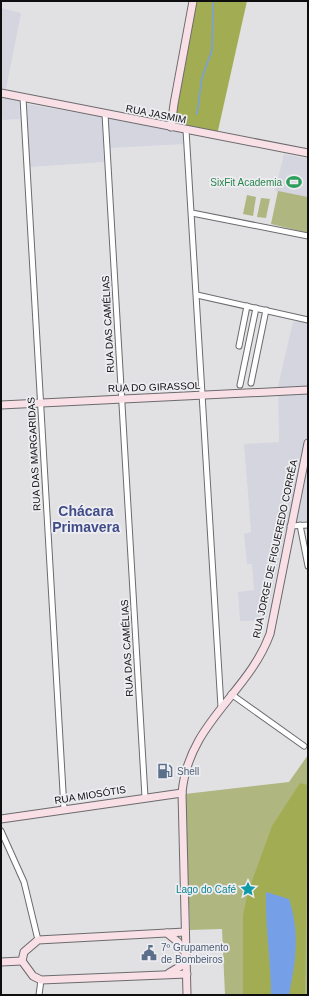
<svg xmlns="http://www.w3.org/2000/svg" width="309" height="996" font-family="Helvetica,sans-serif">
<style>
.built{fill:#d5d5e0}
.green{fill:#afb680}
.forest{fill:#a2ad53}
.water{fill:#75a0e7}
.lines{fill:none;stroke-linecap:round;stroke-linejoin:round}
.stream{stroke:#75a0e7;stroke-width:1.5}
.street-casing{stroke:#6b6b6e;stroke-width:7}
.secondary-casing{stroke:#6b6b6e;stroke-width:9}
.street{stroke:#fff;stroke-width:5}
.secondary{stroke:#f8e0e6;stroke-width:7}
.labels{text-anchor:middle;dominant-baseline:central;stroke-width:3.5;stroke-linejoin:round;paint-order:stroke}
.street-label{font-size:10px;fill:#0e0e0f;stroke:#eeeef2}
.leisure-label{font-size:10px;fill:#27864d;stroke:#eeeef2;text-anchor:end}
.service-label{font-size:10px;fill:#4e5e75;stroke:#eeeef2;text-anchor:start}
.culture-label{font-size:10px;fill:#0d838f;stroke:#eeeef2;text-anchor:end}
.district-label{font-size:14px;font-weight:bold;fill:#404c88;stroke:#eeeef2}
</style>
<rect width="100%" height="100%" fill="#e1e1e4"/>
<g class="built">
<polygon points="1,8 21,13 6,89 1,88"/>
<polygon points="1,97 19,101 20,119 1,120"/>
<polygon points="26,104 102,117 104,162 29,167"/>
<polygon points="108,118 185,132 185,144 110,148"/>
<polygon points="284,154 308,159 308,197 275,191"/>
<polygon points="308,316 308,521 287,522 266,620 240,621 238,592 254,590 252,564 247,564 244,534 251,532 244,444 279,442 278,386 293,322 307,318"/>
</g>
<g class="green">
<polygon points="278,191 308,197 308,233 271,224"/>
<polygon points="247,195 256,197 253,216 243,214"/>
<polygon points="261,198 270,199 266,218 257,217"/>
<polygon points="308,755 308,995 225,995 222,929 190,930 185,794 289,782"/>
</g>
<g class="forest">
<polygon points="193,1 247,1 217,135 171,127"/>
<polygon points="300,783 308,785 305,995 243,995 243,915 248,892 272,826"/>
</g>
<path class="water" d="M266 892 289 899C300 933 296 960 289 995H271C271 960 265 927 266 892Z"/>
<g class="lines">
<polyline class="stream" points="197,114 202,78 212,50 213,1"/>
<defs>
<g id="street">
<polyline points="23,98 64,809"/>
<polyline points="105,114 145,797"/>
<polyline points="186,130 221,707"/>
<polyline points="192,213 308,236"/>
<polyline points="197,295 308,320"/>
<polyline points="239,346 247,306"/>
<polyline points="251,383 266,310"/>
<polyline points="240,385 256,308"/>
<polyline points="300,525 308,566"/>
<polyline points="290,526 308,525"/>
<polyline points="231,694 304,746"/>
<polyline points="1,831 24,882 38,940"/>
<polyline points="39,995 41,980"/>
</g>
<g id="secondary">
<polyline points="1,93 308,153"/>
<polyline points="171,127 174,104 193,1"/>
<polyline points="1,405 308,390"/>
<polyline points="1,819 182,793"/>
<polyline points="185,932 38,940 24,952 22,961 33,976 41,980 187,974"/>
<polyline points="167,933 178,942 186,954 181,966 169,973"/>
<polyline points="1,962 22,961"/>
<path d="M187 995 182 793C188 723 248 694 270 634L308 443"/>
</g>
</defs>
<use href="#street" class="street-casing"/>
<use href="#secondary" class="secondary-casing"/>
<use href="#street" class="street"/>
<use href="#secondary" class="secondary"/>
</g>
<defs>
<symbol id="stadium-bare" viewBox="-9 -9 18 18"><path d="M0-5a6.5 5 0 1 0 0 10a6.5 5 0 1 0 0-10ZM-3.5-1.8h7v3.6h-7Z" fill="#2e9e5b" stroke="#eeeef2" stroke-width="2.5" paint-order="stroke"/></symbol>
<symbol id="fuel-bare" viewBox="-9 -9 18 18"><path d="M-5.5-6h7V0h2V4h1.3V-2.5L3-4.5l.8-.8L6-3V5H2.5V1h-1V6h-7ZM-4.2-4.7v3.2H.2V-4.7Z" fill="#5c6f8a" stroke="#eeeef2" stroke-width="2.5" paint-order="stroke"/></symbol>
<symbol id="sight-bare" viewBox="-9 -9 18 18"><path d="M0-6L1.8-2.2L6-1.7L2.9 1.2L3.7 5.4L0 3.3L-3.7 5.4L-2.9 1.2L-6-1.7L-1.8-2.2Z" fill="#0f9aa8" stroke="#eeeef2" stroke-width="2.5" paint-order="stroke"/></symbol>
<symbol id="civic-bare" viewBox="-9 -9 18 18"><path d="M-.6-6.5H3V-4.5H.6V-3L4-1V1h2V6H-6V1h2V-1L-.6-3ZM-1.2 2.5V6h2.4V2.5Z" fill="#5c6f8a" stroke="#eeeef2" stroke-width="2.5" paint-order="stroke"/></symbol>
</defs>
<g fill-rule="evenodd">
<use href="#stadium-bare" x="283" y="171" width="22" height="22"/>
<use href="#fuel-bare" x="154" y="760" width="22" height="22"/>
<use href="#sight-bare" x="237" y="878" width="22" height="22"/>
<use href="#civic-bare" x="138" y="942" width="22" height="22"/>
</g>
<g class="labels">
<g class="street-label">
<text transform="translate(156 114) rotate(11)">RUA JASMIM</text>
<text transform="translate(108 324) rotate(-93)">RUA DAS CAMÉLIAS</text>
<text transform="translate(154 387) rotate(-2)">RUA DO GIRASSOL</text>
<text transform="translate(34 454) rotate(-93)">RUA DAS MARGARIDAS</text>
<text transform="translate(275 549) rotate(-78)">RUA JORGE DE FIGUEREDO CORRÊA</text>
<text transform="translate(127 648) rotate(-93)">RUA DAS CAMÉLIAS</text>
<text transform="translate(90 795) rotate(-9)">RUA MIOSÓTIS</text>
</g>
<g class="leisure-label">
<text x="282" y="182">SixFit Academia</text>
</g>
<g class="service-label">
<text x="177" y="771">Shell</text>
<text x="161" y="947">7º Grupamento<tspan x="161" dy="12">de Bombeiros</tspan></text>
</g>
<g class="culture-label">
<text x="236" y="889">Lago do Café</text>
</g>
<g class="district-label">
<text x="86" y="511">Chácara<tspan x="86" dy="16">Primavera</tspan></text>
</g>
</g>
<rect width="309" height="996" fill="none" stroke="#0e0e0f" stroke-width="4"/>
</svg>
